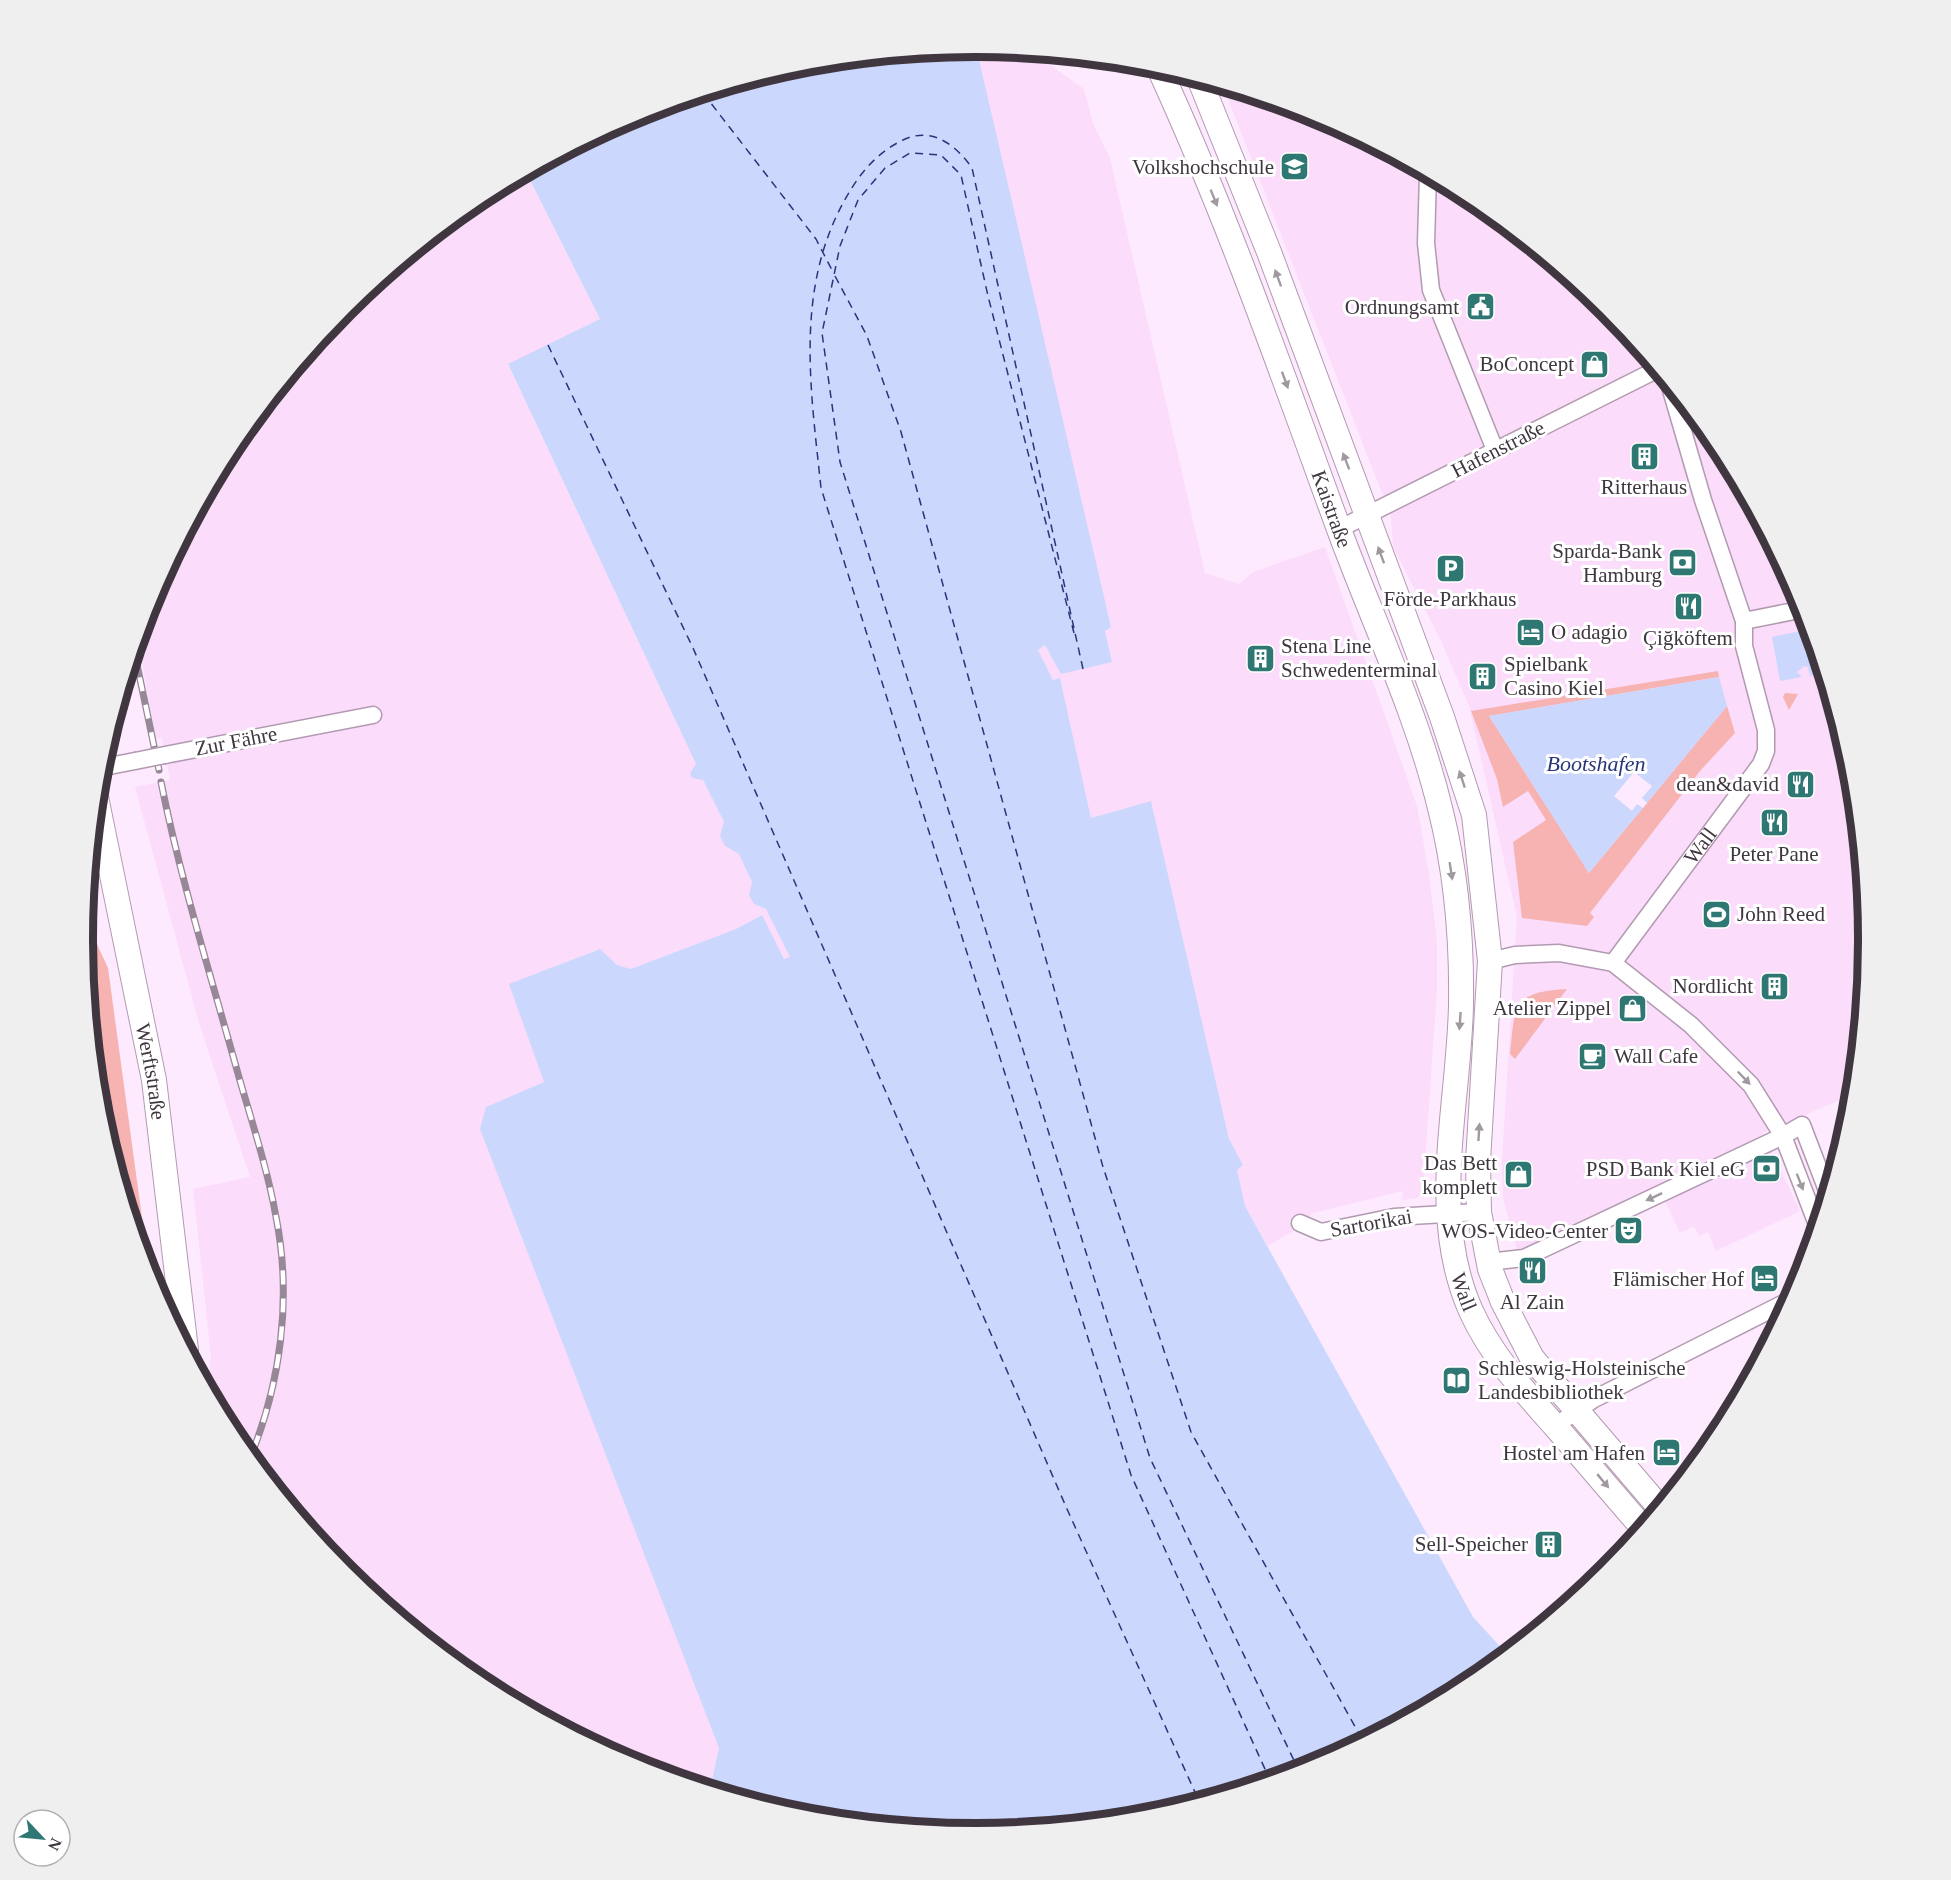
<svg xmlns="http://www.w3.org/2000/svg" width="1951" height="1880" font-family="'Times New Roman',serif">
<style>
.built{fill:#fbdcfb}
.green{fill:#f6b3b1}
.water{fill:#cbd7fc}
.pier{fill:#feeafe}
.lines{fill:none;stroke-linecap:round;stroke-linejoin:round}
.ferry{stroke:#29357a;stroke-width:1.5;stroke-dasharray:8 6;stroke-linecap:butt}
.street-casing{stroke:#b29ab1;stroke-width:19}
.secondary-casing{stroke:#b29ab1;stroke-width:26}
.street{stroke:#fff;stroke-width:16}
.secondary{stroke:#fff;stroke-width:24}
.rail-casing{stroke:#978897;stroke-width:7}
.rail{stroke:#fefffe;stroke-width:4.5;stroke-dasharray:14;stroke-linecap:butt}
.street-bridge-casing{stroke:#b29ab1;stroke-width:19;stroke-linecap:butt}
.street-bridge{stroke:#fff;stroke-width:16}
.oneway{fill:#a09aa0}
.labels{text-anchor:middle;dominant-baseline:central;stroke-width:6;stroke-linejoin:round;paint-order:stroke}
.poi-label{font-size:21px;fill:#403640;stroke:#fefffe;text-anchor:end}
.street-label{font-size:21px;fill:#403640;stroke:#fefffe}
.water-label{font-size:22px;font-style:italic;fill:#29357a;stroke:#fefffe}
.rim{fill:none;stroke:#403640;stroke-width:8}
</style>
<rect width="100%" height="100%" fill="#feeafe"/>
<g class="built">
<polygon points="976,47 1032,52 1084,89 1093,124 1110,158 1205,573 1239,584 1253,572 1325,547 1417,806 1429,874 1437,942 1437,989 1423,1192 1417,1198 1402,1200 1403,1191 1313,1213 1293,1231 1268,1246 1245,1206 1237,1170 1243,1165 1229,1140 1151,801 1091,818 1060,679 1053,680 1038,650 1045,645 1062,673 1112,662"/>
<polygon points="1223,86 1318,115 1472,197 1608,308 1719,444 1801,598 1852,766 1869,940 1854,1094 1763,1133 1800,1211 1716,1251 1708,1232 1699,1236 1694,1226 1680,1233 1666,1203 1656,1188 1517,1251 1503,1198 1502,1160 1517,917 1469,706 1441,641 1393,547 1391,516"/>
<polygon points="526,172 600,319 508,365 696,764 690,773 692,777 703,780 724,823 725,846 739,854 752,882 754,904 766,909 790,957 785,960 761,915 736,929 631,969 617,965 599,949 510,984 544,1082 486,1107 719,1748 710,1789 633,1765 479,1683 343,1572 232,1436 208,1390 211,1356 193,1189 250,1177 199,1023 135,787 170,780 162,738 155,739 138,639 150,598 233,443 344,308 479,197"/>
</g>
<g class="green">
<polygon points="1718,671 1719,677 1489,716 1589,873 1727,706 1735,733 1700,771 1590,913 1594,917 1587,926 1522,918 1513,842 1546,820 1528,791 1503,807 1497,779 1471,711"/>
<polygon points="1785,693 1798,694 1789,710 1783,697"/>
<polygon points="85,911 89,927 108,968 151,1284 99,1114 82,940"/>
<path d="M1567 989 1515 1059 1510 1054C1515 1004 1513 992 1567 989Z"/>
</g>
<g class="water">
<polygon points="976,47 1111,627 1105,631 1112,662 1061,674 1045,645 1038,650 1053,680 1060,678 1091,818 1151,801 1229,1139 1243,1165 1237,1170 1245,1206 1473,1617 1507,1654 1472,1683 1317,1766 1149,1816 975,1833 801,1816 710,1789 719,1748 480,1129 486,1107 544,1082 509,984 600,949 617,965 631,969 736,929 762,915 784,959 790,957 766,909 754,904 749,895 752,882 739,854 725,846 720,836 724,822 703,780 692,778 690,773 696,764 508,364 600,319 526,172 634,114 802,64"/>
<polygon points="1810,629 1818,655 1812,666 1817,674 1810,676 1808,667 1804,666 1797,672 1802,677 1780,681 1772,637"/>
<polygon points="1719,677 1727,706 1589,873 1489,716"/>
</g>
<polygon class="pier" points="1634,772 1652,786 1642,798 1647,803 1643,808 1637,804 1632,811 1614,796"/>
<g class="lines">
<g class="ferry">
<polyline points="703,93 816,239 833,272"/>
<polyline points="835,276 867,336 901,432 1103,1167 1191,1432 1363,1741"/>
<polyline points="548,345 693,648 1067,1509 1199,1801"/>
<polyline points="1074,633 988,296 961,175 941,155 910,153 885,168 858,200 840,246 822,333 840,462 1150,1458 1299,1771"/>
<path d="M1083 669 972 168C956 145 932 126 903 140 874 154 857 177 842 205 795 294 811 392 821 488L1131 1475 1270 1780"/>
</g>
<defs>
<g id="street">
<polyline points="1428,174 1426,243 1431,290 1495,450"/>
<polyline points="1339,529 1658,369"/>
<polyline points="1744,621 1804,609"/>
<polyline points="165,755 373,715"/>
<polyline points="99,768 135,761"/>
<polyline points="1490,961 1515,955 1559,953 1613,963 1691,1025 1751,1085 1783,1136 1818,1227"/>
<path id="s1" d="M1613 963 1761 764 1766 751V730L1744 646V621L1703 500 1669 383"/>
<polyline points="1300,1223 1321,1232 1394,1217 1479,1212"/>
<polyline points="1488,1262 1524,1258 1783,1136 1802,1125 1828,1193"/>
<polyline points="1555,1426 1594,1399 1792,1299"/>
</g>
<g id="secondary">
<path id="s2" d="M1158 66C1228 218 1283 376 1340 532 1374 624 1417 713 1440 808 1456 871 1462 940 1461 1005 1459 1105 1428 1215 1471 1311 1491 1355 1523 1390 1555 1426 1585 1460 1613 1494 1643 1528"/>
<polyline points="1199,78 1269,252 1442,717 1474,815 1490,961 1478,1161 1479,1212 1490,1269 1503,1302 1532,1358 1660,1508"/>
<path id="s3" d="M96 797 154 1080 186 1350"/>
</g>
</defs>
<use href="#street" class="street-casing"/>
<use href="#secondary" class="secondary-casing"/>
<use href="#street" class="street"/>
<use href="#secondary" class="secondary"/>
<defs>
<g id="rail">
<polyline points="134,650 159,770"/>
<path d="M161 782C180 877 209 970 235 1063 249 1114 267 1165 276 1217 292 1297 281 1383 250 1458"/>
</g>
</defs>
<use href="#rail" class="rail-casing"/>
<use href="#rail" class="rail"/>
<defs>
<polyline id="street-bridge" points="135,761 165,755"/>
</defs>
<use href="#street-bridge" class="street-bridge-casing"/>
<use href="#street-bridge" class="street-bridge"/>
</g>
<defs><path id="oneway-solid" d="M-6-.8H1V-3.2L6.5 0L1 3.2V.8H-6Z" transform="scale(1.5)"/></defs>
<g class="oneway">
<use href="#oneway-solid" transform="translate(1214 198) rotate(68)"/>
<use href="#oneway-solid" transform="translate(1278 278) rotate(-110)"/>
<use href="#oneway-solid" transform="translate(1285 380) rotate(70)"/>
<use href="#oneway-solid" transform="translate(1346 461) rotate(-111)"/>
<use href="#oneway-solid" transform="translate(1381 555) rotate(-110)"/>
<use href="#oneway-solid" transform="translate(1462 779) rotate(-108)"/>
<use href="#oneway-solid" transform="translate(1451 871) rotate(81)"/>
<use href="#oneway-solid" transform="translate(1460 1021) rotate(94)"/>
<use href="#oneway-solid" transform="translate(1744 1078) rotate(46)"/>
<use href="#oneway-solid" transform="translate(1479 1132) rotate(-86)"/>
<use href="#oneway-solid" transform="translate(1800 1182) rotate(69)"/>
<use href="#oneway-solid" transform="translate(1654 1197) rotate(155)"/>
<use href="#oneway-solid" transform="translate(1603 1481) rotate(50)"/>
</g>
<defs>
<symbol id="university-square" viewBox="-11 -11 22 22"><rect x="-9" y="-9" width="18" height="18" rx="4" fill="#2e7773" stroke="#fefffe"/><path d="M0-5L7-2L0 1L-7-2ZM-4 1L0 2.5L4 1V4Q0 6-4 4Z" fill="#fff"/></symbol>
<symbol id="civic-square" viewBox="-11 -11 22 22"><rect x="-9" y="-9" width="18" height="18" rx="4" fill="#2e7773" stroke="#fefffe"/><path d="M-.6-6.5H3V-4.5H.6V-3L4-1V1h2V6H-6V1h2V-1L-.6-3ZM-1.2 2.5V6h2.4V2.5Z" fill="#fff"/></symbol>
<symbol id="shop-square" viewBox="-11 -11 22 22"><rect x="-9" y="-9" width="18" height="18" rx="4" fill="#2e7773" stroke="#fefffe"/><path d="M-5-2.5h2.3a2.7 3.5 0 0 1 5.4 0H5L5.5 6h-11ZM-1.5-2.5h3a1.5 2.3 0 0 0-3 0Z" fill="#fff"/></symbol>
<symbol id="building-square" viewBox="-11 -11 22 22"><rect x="-9" y="-9" width="18" height="18" rx="4" fill="#2e7773" stroke="#fefffe"/><path d="M-4-6H4V6H1V3H-1V6H-4ZM-2.5-4.3h1.7v1.8h-1.7ZM.8-4.3h1.7v1.8H.8ZM-2.5-1h1.7V.8h-1.7ZM.8-1h1.7V.8H.8Z" fill="#fff"/></symbol>
<symbol id="bank-square" viewBox="-11 -11 22 22"><rect x="-9" y="-9" width="18" height="18" rx="4" fill="#2e7773" stroke="#fefffe"/><path d="M-6-4H6V4H-6ZM0-2.3a2.3 2.3 0 1 0 0 4.6a2.3 2.3 0 1 0 0-4.6Z" fill="#fff"/></symbol>
<symbol id="parking-square" viewBox="-11 -11 22 22"><rect x="-9" y="-9" width="18" height="18" rx="4" fill="#2e7773" stroke="#fefffe"/><path d="M-3.5-5.5H1a3.5 3.5 0 0 1 0 7H-1V5.5H-3.5ZM-1-3.4V-.6H.8a1.4 1.4 0 0 0 0-2.8Z" fill="#fff"/></symbol>
<symbol id="restaurant-square" viewBox="-11 -11 22 22"><rect x="-9" y="-9" width="18" height="18" rx="4" fill="#2e7773" stroke="#fefffe"/><path d="M-5-6h1v4h1v-4h1v4h1v-4h1v5L-1.5 .5V6h-2V.5L-5-1ZM5-6V6H3V1.5H1.5Q1.5-4 5-6Z" fill="#fff"/></symbol>
<symbol id="hotel-square" viewBox="-11 -11 22 22"><rect x="-9" y="-9" width="18" height="18" rx="4" fill="#2e7773" stroke="#fefffe"/><path d="M-6-4.5h1.5V1H6V5H4.5V3h-9V5H-6ZM-4 0a1.8 1.8 0 1 1 3.6 0ZM.5 0V-2.5h3Q6-2.5 6 0Z" fill="#fff"/></symbol>
<symbol id="stadium-square" viewBox="-11 -11 22 22"><rect x="-9" y="-9" width="18" height="18" rx="4" fill="#2e7773" stroke="#fefffe"/><path d="M0-5a6.5 5 0 1 0 0 10a6.5 5 0 1 0 0-10ZM-3.5-1.8h7v3.6h-7Z" fill="#fff"/></symbol>
<symbol id="cafe-square" viewBox="-11 -11 22 22"><rect x="-9" y="-9" width="18" height="18" rx="4" fill="#2e7773" stroke="#fefffe"/><path d="M-5.5-4.5H6V0H3Q3 3.5 0 3.5H-2.5Q-5.5 3.5-5.5 0ZM3-3.2v2h1.7v-2ZM-6 4.5H4V6H-6Z" fill="#fff"/></symbol>
<symbol id="theatre-square" viewBox="-11 -11 22 22"><rect x="-9" y="-9" width="18" height="18" rx="4" fill="#2e7773" stroke="#fefffe"/><path d="M-5-5.5Q0-4 5-5.5V0Q5 5 0 6Q-5 5-5 0ZM-3.3-2.5H-1v1.5H-3.3ZM1-2.5H3.3v1.5H1ZM-2.8 1Q0 5.5 2.8 1Z" fill="#fff"/></symbol>
<symbol id="library-square" viewBox="-11 -11 22 22"><rect x="-9" y="-9" width="18" height="18" rx="4" fill="#2e7773" stroke="#fefffe"/><path d="M-6-4Q-3-5.5-.7-3.5V5Q-3 3-6 4ZM6-4Q3-5.5 .7-3.5V5Q3 3 6 4Z" fill="#fff"/></symbol>
</defs>
<g fill-rule="evenodd">
<use href="#university-square" x="1278" y="150" width="33" height="33"/>
<use href="#civic-square" x="1464" y="290" width="33" height="33"/>
<use href="#shop-square" x="1578" y="348" width="33" height="33"/>
<use href="#building-square" x="1628" y="440" width="33" height="33"/>
<use href="#bank-square" x="1666" y="546" width="33" height="33"/>
<use href="#parking-square" x="1434" y="552" width="33" height="33"/>
<use href="#restaurant-square" x="1672" y="590" width="33" height="33"/>
<use href="#hotel-square" x="1514" y="616" width="33" height="33"/>
<use href="#building-square" x="1244" y="642" width="33" height="33"/>
<use href="#building-square" x="1466" y="660" width="33" height="33"/>
<use href="#restaurant-square" x="1784" y="768" width="33" height="33"/>
<use href="#restaurant-square" x="1758" y="806" width="33" height="33"/>
<use href="#stadium-square" x="1700" y="898" width="33" height="33"/>
<use href="#building-square" x="1758" y="970" width="33" height="33"/>
<use href="#shop-square" x="1616" y="992" width="33" height="33"/>
<use href="#cafe-square" x="1576" y="1040" width="33" height="33"/>
<use href="#bank-square" x="1750" y="1152" width="33" height="33"/>
<use href="#shop-square" x="1502" y="1158" width="33" height="33"/>
<use href="#theatre-square" x="1612" y="1214" width="33" height="33"/>
<use href="#restaurant-square" x="1516" y="1254" width="33" height="33"/>
<use href="#hotel-square" x="1748" y="1262" width="33" height="33"/>
<use href="#library-square" x="1440" y="1364" width="33" height="33"/>
<use href="#hotel-square" x="1650" y="1436" width="33" height="33"/>
<use href="#building-square" x="1532" y="1528" width="33" height="33"/>
</g>
<g class="labels">
<g class="poi-label">
<text x="1274" y="167">Volkshochschule</text>
<text x="1459" y="307">Ordnungsamt</text>
<text x="1574" y="364">BoConcept</text>
<text x="1644" y="487" text-anchor="middle">Ritterhaus</text>
<text x="1662" y="551">Sparda-Bank<tspan x="1662" dy="24">Hamburg</tspan></text>
<text x="1450" y="599" text-anchor="middle">Förde-Parkhaus</text>
<text x="1551" y="632" text-anchor="start">O adagio</text>
<text x="1688" y="638" text-anchor="middle">Çiğköftem</text>
<text x="1281" y="646" text-anchor="start">Stena Line<tspan x="1281" dy="24">Schwedenterminal</tspan></text>
<text x="1504" y="664" text-anchor="start">Spielbank<tspan x="1504" dy="24">Casino Kiel</tspan></text>
<text x="1779" y="784">dean&amp;david</text>
<text x="1774" y="854" text-anchor="middle">Peter Pane</text>
<text x="1737" y="914" text-anchor="start">John Reed</text>
<text x="1753" y="986">Nordlicht</text>
<text x="1611" y="1008">Atelier Zippel</text>
<text x="1614" y="1056" text-anchor="start">Wall Cafe</text>
<text x="1497" y="1163">Das Bett<tspan x="1497" dy="24">komplett</tspan></text>
<text x="1745" y="1169">PSD Bank Kiel eG</text>
<text x="1608" y="1231">WOS-Video-Center</text>
<text x="1744" y="1279">Flämischer Hof</text>
<text x="1532" y="1302" text-anchor="middle">Al Zain</text>
<text x="1478" y="1368" text-anchor="start">Schleswig-Holsteinische<tspan x="1478" dy="24">Landesbibliothek</tspan></text>
<text x="1645" y="1453">Hostel am Hafen</text>
<text x="1528" y="1544">Sell-Speicher</text>
</g>
<g class="street-label">
<text transform="translate(1498 449) rotate(-27)">Hafenstraße</text>
<text stroke="none"><textPath href="#s2" startOffset="476">Kaistraße</textPath></text>
<text transform="translate(236 741) rotate(-11)">Zur Fähre</text>
<text stroke="none"><textPath href="#s1" startOffset="146">Wall</textPath></text>
<text stroke="none"><textPath href="#s3" startOffset="280">Werftstraße</textPath></text>
<text transform="translate(1371 1223) rotate(-10)">Sartorikai</text>
<text stroke="none"><textPath href="#s2" startOffset="1282">Wall</textPath></text>
</g>
<g class="water-label">
<text x="1596" y="763">Bootshafen</text>
</g>
</g>
<path d="M0 0H1951V1880H0ZM975 57H976A882 882 0 0 1 1858 939V941A882 882 0 0 1 976 1823H975A882 882 0 0 1 93 941V939A882 882 0 0 1 975 57Z" fill="#efefef" fill-rule="evenodd"/>
<path class="rim" d="M975 57H976A882 882 0 0 1 1858 939V941A882 882 0 0 1 976 1823H975A882 882 0 0 1 93 941V939A882 882 0 0 1 975 57Z"/>
<g transform="translate(42 1838) rotate(116)"><circle r="28" fill="#fefffe" stroke="#b2afb2" stroke-width="1.5"/>
<path d="M0-4.5L10 22L0 15L-10 22Z" fill="#2e7773"/>
<text y="-9" font-size="16" font-weight="bold" text-anchor="middle" fill="#403640">N</text>
</g>
</svg>
